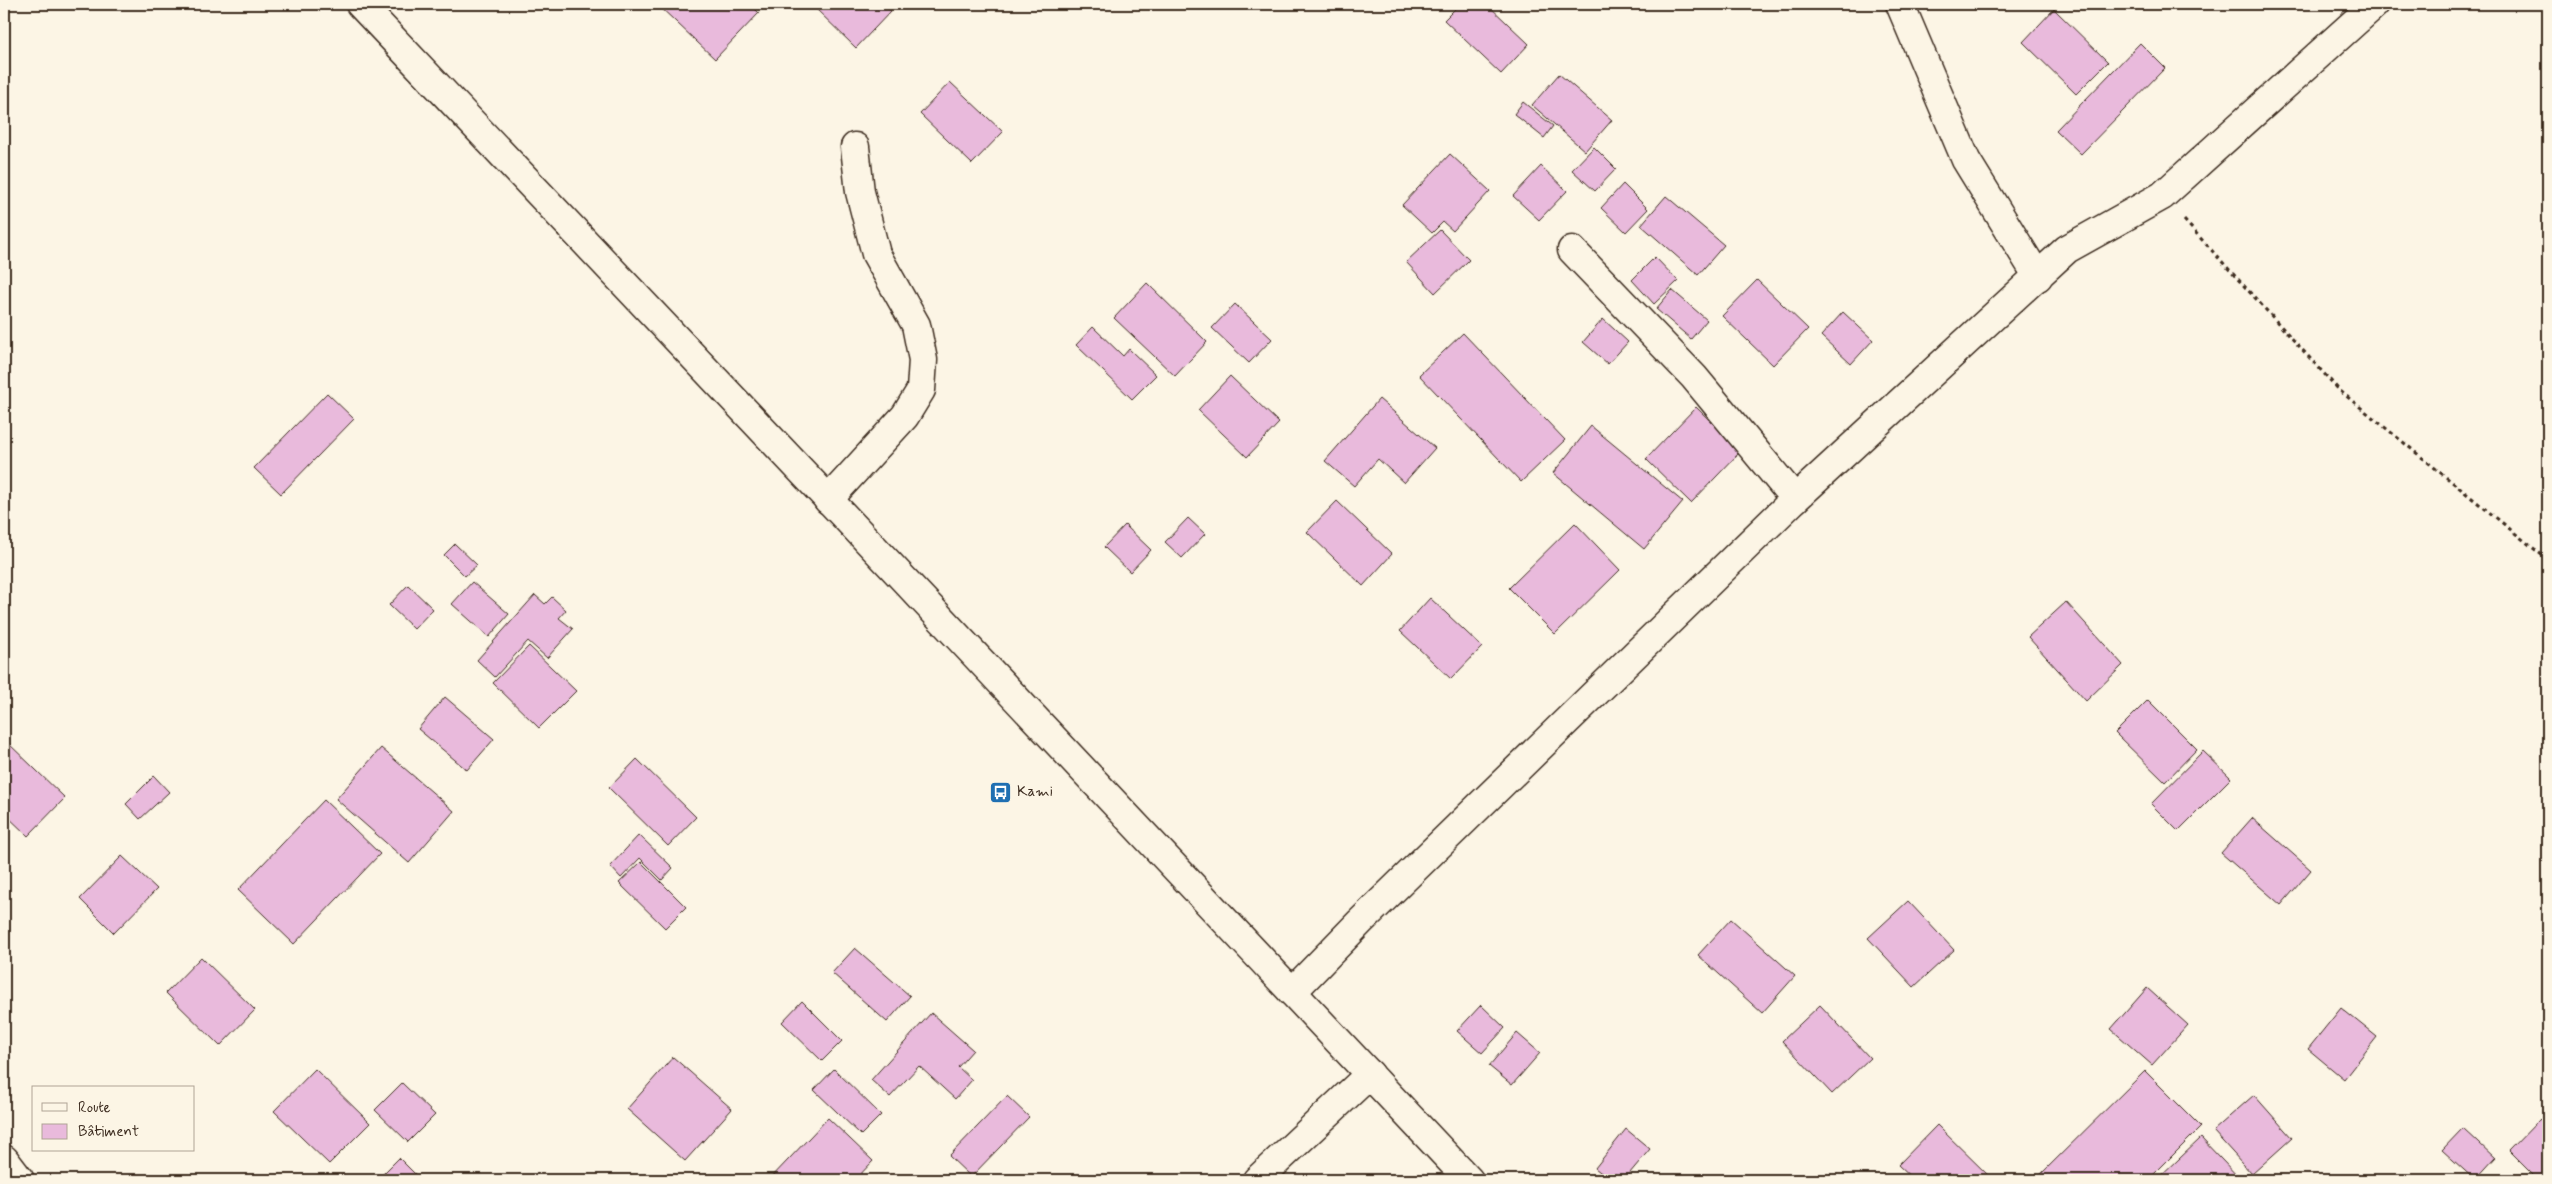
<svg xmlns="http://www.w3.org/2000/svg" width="2552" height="1184" font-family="Mynerve,sans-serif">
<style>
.building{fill:#e9badc;stroke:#3b2a1e}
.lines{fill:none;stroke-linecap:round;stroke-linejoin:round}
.street-casing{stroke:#3b2a1e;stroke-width:31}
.secondary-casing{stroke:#3b2a1e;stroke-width:31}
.path{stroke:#3b2a1e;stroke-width:3;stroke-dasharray:4 4;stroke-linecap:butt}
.street{stroke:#fcf5e5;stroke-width:28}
.secondary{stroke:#fcf5e5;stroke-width:28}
.labels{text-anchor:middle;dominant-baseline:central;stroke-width:4;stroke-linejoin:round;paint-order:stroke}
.poi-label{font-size:15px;fill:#3b2a1e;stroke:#fcf5e5;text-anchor:start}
</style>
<rect width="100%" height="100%" fill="#fcf5e5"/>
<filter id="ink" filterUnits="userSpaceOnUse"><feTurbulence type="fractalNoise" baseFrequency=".02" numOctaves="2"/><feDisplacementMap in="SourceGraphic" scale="10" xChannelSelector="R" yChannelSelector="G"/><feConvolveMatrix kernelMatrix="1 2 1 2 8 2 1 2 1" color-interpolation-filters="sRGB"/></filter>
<g filter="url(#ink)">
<g class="building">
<polygon points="657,4 750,4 759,13 715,59"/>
<polygon points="811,4 883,4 891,11 856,48"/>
<polygon points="1460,4 1487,4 1529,44 1501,74 1444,20"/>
<polygon points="2054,9 2108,62 2076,94 2023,42"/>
<polygon points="2140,43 2165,68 2081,154 2056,130"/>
<polygon points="1559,74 1612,120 1585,151 1532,105"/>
<polygon points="950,82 1003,132 972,164 920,114"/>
<polygon points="1523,102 1553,126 1544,138 1514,114"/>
<polygon points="1594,147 1616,169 1595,191 1572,170"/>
<polygon points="1450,154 1490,191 1453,231 1443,222 1432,233 1402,205"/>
<polygon points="1541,166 1567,191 1539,220 1513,196"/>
<polygon points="1623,184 1648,209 1626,232 1601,208"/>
<polygon points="1666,196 1724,245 1698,275 1641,225"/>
<polygon points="1440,230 1469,260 1435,293 1406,262"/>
<polygon points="1655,257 1678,281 1654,304 1632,280"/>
<polygon points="1757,280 1808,329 1773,365 1722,316"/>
<polygon points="1147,283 1207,342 1175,376 1114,318"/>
<polygon points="1672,290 1707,320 1691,339 1656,309"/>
<polygon points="1235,304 1272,339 1249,363 1212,328"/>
<polygon points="1843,312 1873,340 1851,364 1821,336"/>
<polygon points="1603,319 1628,342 1608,364 1583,342"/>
<polygon points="1093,327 1123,356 1129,349 1156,375 1132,399 1076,345"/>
<polygon points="1463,333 1565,440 1521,482 1419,375"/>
<polygon points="1230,376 1279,423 1247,457 1198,410"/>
<polygon points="327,393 354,419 281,494 254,468"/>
<polygon points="1379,399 1435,448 1404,483 1378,459 1354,486 1325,461"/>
<polygon points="1696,407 1741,451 1691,503 1646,459"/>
<polygon points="1591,426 1683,502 1644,549 1553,473"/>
<polygon points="1337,501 1392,554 1363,586 1307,532"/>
<polygon points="1188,518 1205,534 1182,558 1165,542"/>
<polygon points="1575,523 1620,570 1555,634 1509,588"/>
<polygon points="1125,525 1151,550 1130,572 1104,547"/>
<polygon points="455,544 477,565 465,576 444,555"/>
<polygon points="472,582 509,614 489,637 452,604"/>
<polygon points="408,585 433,609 414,629 389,605"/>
<polygon points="535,595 545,604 552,597 566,610 559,618 573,629 547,658 528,641 495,677 477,660"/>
<polygon points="1430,598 1482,647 1451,679 1400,631"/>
<polygon points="2066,602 2123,665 2086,701 2028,637"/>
<polygon points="529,646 576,691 539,728 493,683"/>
<polygon points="445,697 494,739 467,770 418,729"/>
<polygon points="2148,700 2197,749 2165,782 2115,733"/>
<polygon points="6,741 65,798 28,836 4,813 4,743"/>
<polygon points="381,748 454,811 409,863 336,799"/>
<polygon points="2203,751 2231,778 2178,831 2151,804"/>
<polygon points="637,759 696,817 668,846 609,788"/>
<polygon points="154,776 169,792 140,819 126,804"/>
<polygon points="324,800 380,854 294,944 238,890"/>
<polygon points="2252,818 2311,870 2281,905 2221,853"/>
<polygon points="639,835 673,868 662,880 640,858 621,878 610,866"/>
<polygon points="122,856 157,889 114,933 80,899"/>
<polygon points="641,862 686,907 665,928 619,883"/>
<polygon points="1908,901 1954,950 1914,987 1868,938"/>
<polygon points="1731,919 1795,976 1762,1013 1698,955"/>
<polygon points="855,948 910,996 887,1022 832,973"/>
<polygon points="201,957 255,1010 220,1046 166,993"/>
<polygon points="2147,988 2188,1025 2152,1065 2111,1029"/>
<polygon points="802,1001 842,1041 822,1061 782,1022"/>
<polygon points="1481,1005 1505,1028 1482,1053 1457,1031"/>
<polygon points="1820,1005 1870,1058 1832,1094 1782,1041"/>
<polygon points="2341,1008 2377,1037 2344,1079 2308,1049"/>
<polygon points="931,1013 973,1050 958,1067 972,1080 955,1099 919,1066 890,1097 871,1080"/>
<polygon points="1517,1033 1540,1053 1512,1085 1489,1066"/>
<polygon points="673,1057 732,1109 685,1161 627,1109"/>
<polygon points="315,1069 370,1123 329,1164 274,1111"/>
<polygon points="834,1069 881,1115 861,1135 814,1090"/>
<polygon points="2145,1071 2201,1127 2148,1180 2035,1180"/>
<polygon points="402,1083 435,1115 408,1142 375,1110"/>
<polygon points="2254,1095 2292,1138 2252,1174 2213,1131"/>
<polygon points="1007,1096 1029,1117 971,1177 949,1156"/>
<polygon points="828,1118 873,1161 855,1180 769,1180"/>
<polygon points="2540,1119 2548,1127 2548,1180 2538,1180 2509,1151"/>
<polygon points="1937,1125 1993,1180 1914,1180 1898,1165"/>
<polygon points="2463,1128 2495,1158 2475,1180 2442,1150"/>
<polygon points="1626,1129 1650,1149 1624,1180 1610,1180 1595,1168"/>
<polygon points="2201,1138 2241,1180 2157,1180"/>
<polygon points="399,1158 421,1180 377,1180"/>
</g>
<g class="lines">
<defs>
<g id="street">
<polyline points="1900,4 1966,160 2038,277"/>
<polyline points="1572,250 1694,377 1795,499"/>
<polyline points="828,500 905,416 921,390 923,360 916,325 876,254 860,192 855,147"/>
<polyline points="1292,992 1360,922 1795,499 2067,249 2162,196 2375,4"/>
<polyline points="4,1159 20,1180"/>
<polyline points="1257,1180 1370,1074"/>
</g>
<path id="secondary" d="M360 4C730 396 1101 786 1469 1180"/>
</defs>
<use href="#street" class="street-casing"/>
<use href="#secondary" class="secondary-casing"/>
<polyline class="path" points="2184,220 2339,390 2548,560"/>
<use href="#street" class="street"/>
<use href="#secondary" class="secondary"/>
</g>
</g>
<defs>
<symbol id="bus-square" viewBox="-11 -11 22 22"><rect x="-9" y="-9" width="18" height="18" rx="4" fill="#1f6fb2" stroke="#fcf5e5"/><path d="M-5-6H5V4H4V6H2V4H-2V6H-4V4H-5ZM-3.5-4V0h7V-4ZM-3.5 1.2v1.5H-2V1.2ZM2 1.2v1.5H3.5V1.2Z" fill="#fff"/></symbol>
</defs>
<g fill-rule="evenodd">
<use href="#bus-square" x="988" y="780" width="25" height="25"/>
</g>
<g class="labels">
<g class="poi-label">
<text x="1017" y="792">Kami</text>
</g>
</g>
<rect width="2552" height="1184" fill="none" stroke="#fcf5e5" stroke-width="20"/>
<rect x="10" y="10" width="2532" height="1164" fill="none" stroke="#3b2a1e" stroke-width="2" filter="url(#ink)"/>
<rect x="32" y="1086" width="162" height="65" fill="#fcf5e5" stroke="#afa495"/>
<rect x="42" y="1103" width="25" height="8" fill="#fcf5e5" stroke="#afa495"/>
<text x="78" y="1112" font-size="15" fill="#3b2a1e">Route</text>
<rect x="42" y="1124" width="25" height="15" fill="#e9badc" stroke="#afa495"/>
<text x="78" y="1136" font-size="15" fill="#3b2a1e">Bâtiment</text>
</svg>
